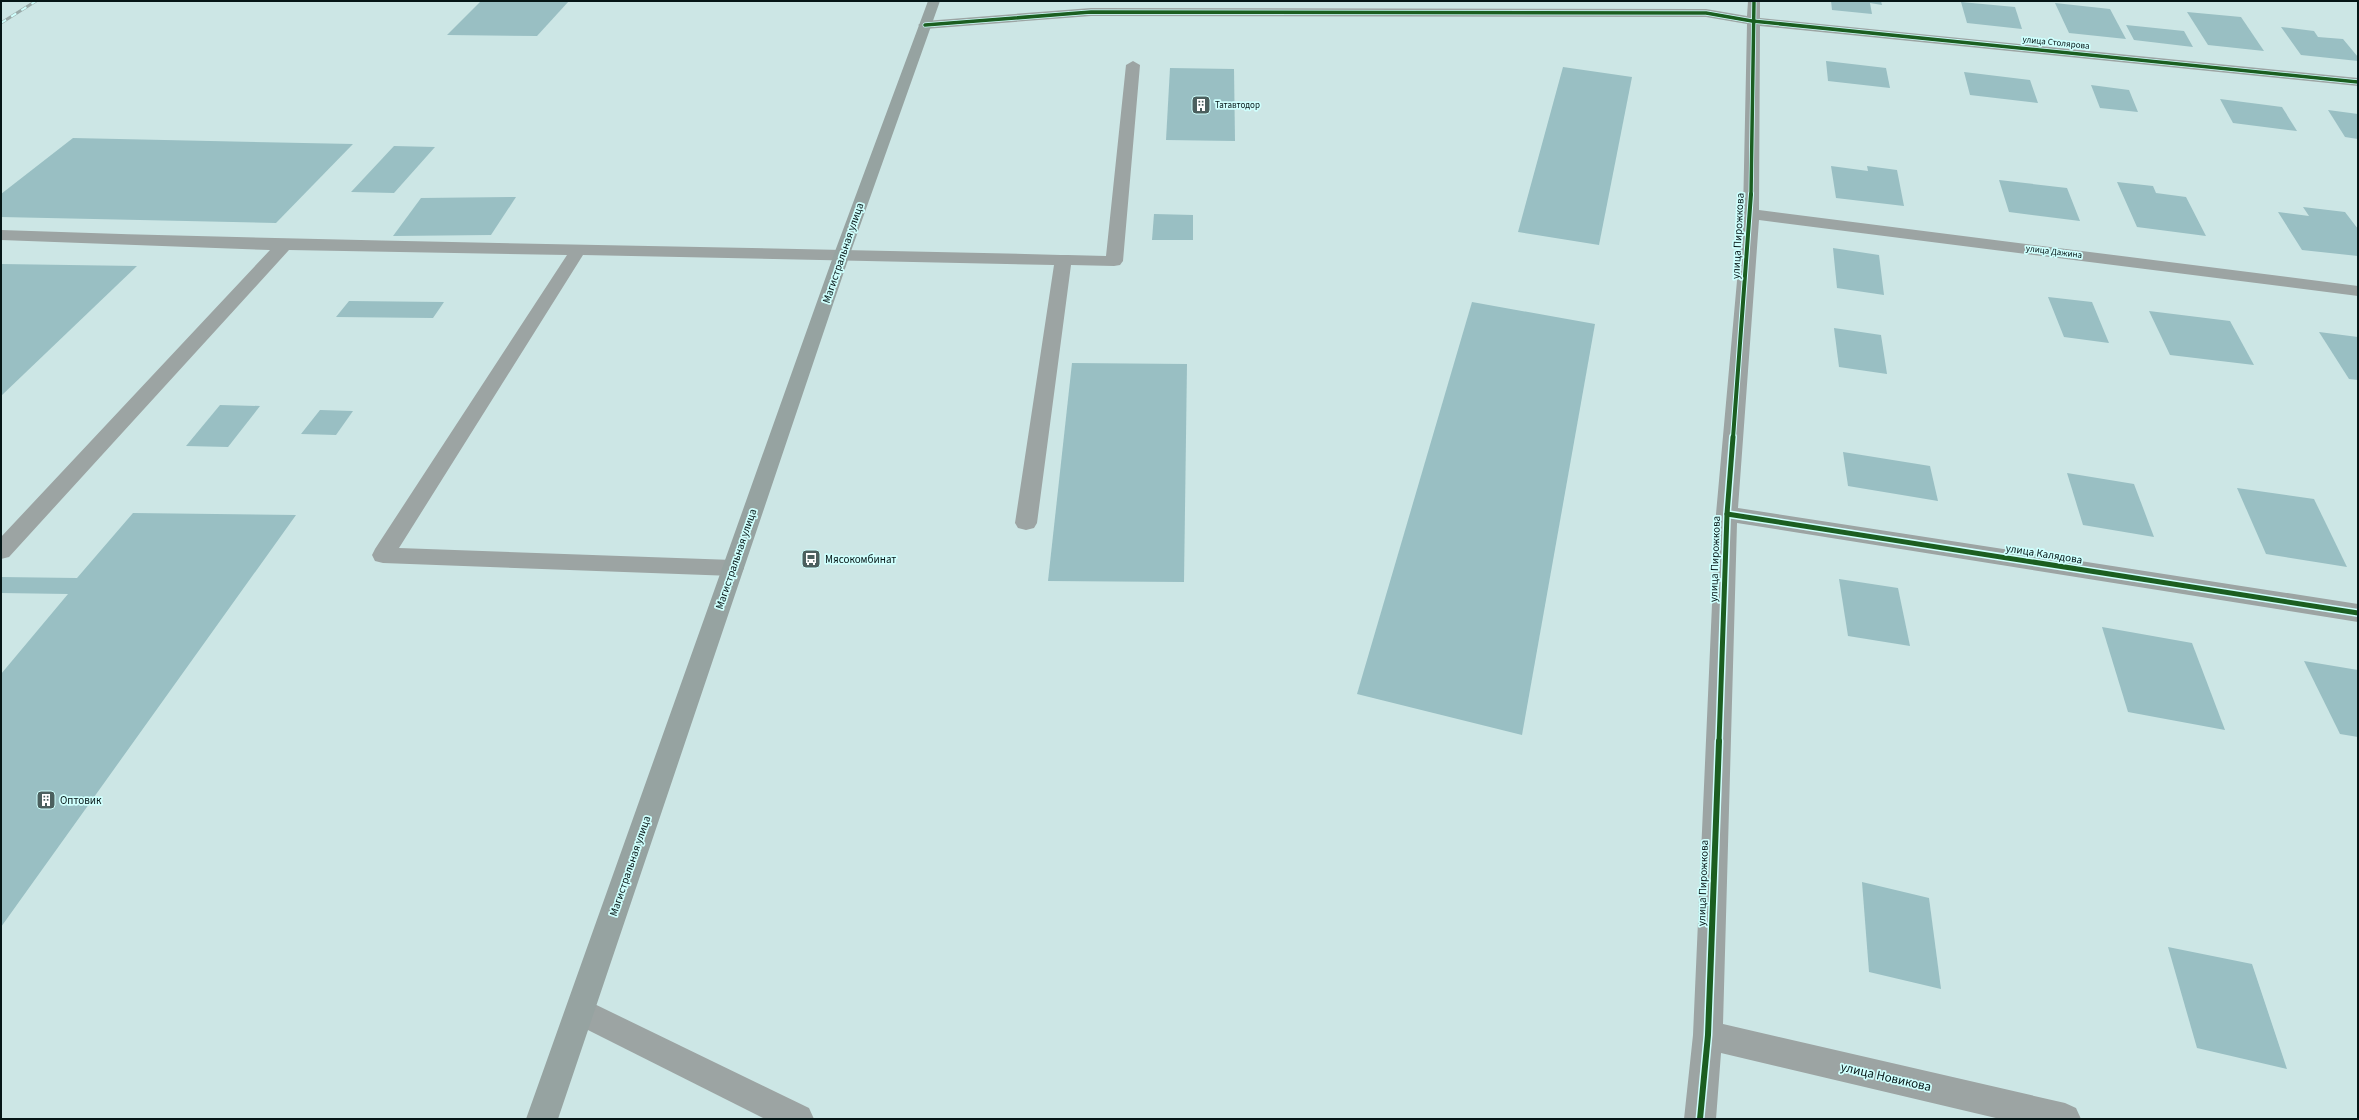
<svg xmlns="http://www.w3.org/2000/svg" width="2359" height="1120" font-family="'Source Sans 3',sans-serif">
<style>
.building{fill:#99bfc3}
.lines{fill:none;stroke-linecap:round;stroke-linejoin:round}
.service{fill:#9ca4a3;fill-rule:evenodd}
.minor{fill:#9ca4a3;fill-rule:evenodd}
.secondary{fill:#96a3a1;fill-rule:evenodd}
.rail-casing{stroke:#99aaa9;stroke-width:3}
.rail{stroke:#cffffd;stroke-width:2;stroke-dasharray:6;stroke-linecap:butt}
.cycleway-far3-casing{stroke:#cffffd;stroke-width:5}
.cycleway-far2-casing{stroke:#cffffd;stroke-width:6}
.cycleway-far1-casing{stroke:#cffffd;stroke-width:8}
.cycleway-casing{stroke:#cffffd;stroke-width:9}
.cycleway-far3{stroke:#1b5e20;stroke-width:3.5}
.cycleway-far2{stroke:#1b5e20;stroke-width:4}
.cycleway-far1{stroke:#1b5e20;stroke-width:5}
.cycleway{stroke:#1b5e20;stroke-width:6}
.labels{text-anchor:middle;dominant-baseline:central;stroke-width:3.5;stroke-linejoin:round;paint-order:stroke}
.far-street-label{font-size:9px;fill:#051616;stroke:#cffffd}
.far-poi-label{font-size:9px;fill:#051616;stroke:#cffffd;text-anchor:start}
.street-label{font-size:11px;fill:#051616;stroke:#cffffd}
.poi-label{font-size:11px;fill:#051616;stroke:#cffffd;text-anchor:start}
.near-street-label{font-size:13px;fill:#051616;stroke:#cffffd}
</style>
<rect width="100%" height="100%" fill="#cce6e5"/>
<g class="building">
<polygon points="481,1 569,1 537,36 447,35"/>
<polygon points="1831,1 1881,1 1882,5 1870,3 1872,14 1832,10"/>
<polygon points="1961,2 2015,7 2022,29 1967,23"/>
<polygon points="2055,3 2110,9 2126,39 2069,33"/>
<polygon points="2187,12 2241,17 2264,51 2208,45"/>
<polygon points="2126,25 2184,31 2193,47 2134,40"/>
<polygon points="2281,27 2314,31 2318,37 2343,39 2358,57 2358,61 2301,55"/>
<polygon points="1826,61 1886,68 1890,88 1828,81"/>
<polygon points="1563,67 1632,77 1599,245 1518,232"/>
<polygon points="1170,68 1234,69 1235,141 1166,140"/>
<polygon points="1964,72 2030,80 2038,103 1970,95"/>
<polygon points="2091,85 2129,90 2138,112 2100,108"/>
<polygon points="2220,99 2282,107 2297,131 2233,123"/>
<polygon points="2328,110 2358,114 2358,139 2345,137"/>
<polygon points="73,138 353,144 276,223 1,217 1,194"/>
<polygon points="394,146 435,147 394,193 351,192"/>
<polygon points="1831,166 1868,171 1867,166 1897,170 1904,206 1836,198"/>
<polygon points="1999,180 2067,188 2080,221 2009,212"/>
<polygon points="2117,182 2153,186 2156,193 2186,197 2206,236 2137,227"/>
<polygon points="516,197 491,235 393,236 421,198"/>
<polygon points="2303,207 2345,212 2358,229 2358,256 2302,250 2278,212 2309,216"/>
<polygon points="1154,214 1193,215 1193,240 1152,240"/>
<polygon points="1833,248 1879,255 1884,295 1837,288"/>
<polygon points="1,264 137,266 1,396"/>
<polygon points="2048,297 2092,302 2109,343 2064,337"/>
<polygon points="349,301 444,302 433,318 336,317"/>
<polygon points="1472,302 1595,324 1522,735 1357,694"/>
<polygon points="2149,311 2230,321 2254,365 2170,355"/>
<polygon points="1834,328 1881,335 1887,374 1839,367"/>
<polygon points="2319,332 2358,337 2358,380 2349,379"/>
<polygon points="1072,363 1187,364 1184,582 1048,581"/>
<polygon points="220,405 260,406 228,447 186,446"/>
<polygon points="320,410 353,411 336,435 301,434"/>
<polygon points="1843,452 1930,466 1938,501 1848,486"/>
<polygon points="2067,473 2134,484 2154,537 2083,525"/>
<polygon points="2237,488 2314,499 2347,567 2266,554"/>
<polygon points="133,513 296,515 1,927 1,674 68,594 1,593 1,577 77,578"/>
<polygon points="1839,579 1898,588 1910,646 1848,636"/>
<polygon points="2102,627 2192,643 2225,730 2128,712"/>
<polygon points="2304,661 2358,670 2358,737 2340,734"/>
<polygon points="1862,882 1929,898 1941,989 1869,972"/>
<polygon points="2168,947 2252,964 2287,1069 2197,1048"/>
</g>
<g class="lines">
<path class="service" d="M1133 61 1140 65 1123 261 1120 265 1114 266 1071 265 1037 523 1034 528 1026 530 1018 528 1015 523 1054 265 583 255 399 548 733 560 741 562 744 568 741 574 733 576 383 563 375 561 372 555 375 549 567 255 289 250 9 557 1 559V537L270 250 1 240V230C369 243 738 246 1106 256L1126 65Z"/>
<g class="minor">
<polygon points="1748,1 1760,1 1760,18 2358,78 2358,86 1760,26 1759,210 2358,286 2358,296 1759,220 1738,508 2358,604 2358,622 1737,523 1723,1024 2065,1103 2076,1108 2081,1119 2000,1119 1721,1053 1716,1119 1684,1119 1693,1035 1716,514 1743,214 1747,24 1706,17 1091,16 925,29 918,25 925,21 1091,8 1706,9 1747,16"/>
<polygon points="580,997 809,1108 814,1119 765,1119 570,1021 565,1011 570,1001"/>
</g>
<polygon class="secondary" points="928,1 940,1 850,254 558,1119 526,1119 834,254"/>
<defs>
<polyline id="rail" points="1,23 36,1"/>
</defs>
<use href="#rail" class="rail-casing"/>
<use href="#rail" class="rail"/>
<defs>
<g id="cycleway-far3">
<polyline points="925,25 1091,12 1706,13 1752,21 2358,82"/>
<polyline points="1751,195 1754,1"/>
</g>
<polyline id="cycleway-far2" points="1733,438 1751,194"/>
<g id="cycleway-far1">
<polyline points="1727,514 2358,613"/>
<polyline points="1719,742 1727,514 1733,437"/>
</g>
<polyline id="cycleway" points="1700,1119 1708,1035 1719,741"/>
</defs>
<use href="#cycleway-far3" class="cycleway-far3-casing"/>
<use href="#cycleway-far2" class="cycleway-far2-casing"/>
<use href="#cycleway-far1" class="cycleway-far1-casing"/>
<use href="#cycleway" class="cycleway-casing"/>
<use href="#cycleway-far3" class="cycleway-far3"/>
<use href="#cycleway-far2" class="cycleway-far2"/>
<use href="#cycleway-far1" class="cycleway-far1"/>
<use href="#cycleway" class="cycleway"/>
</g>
<defs>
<symbol id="building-square" viewBox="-11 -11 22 22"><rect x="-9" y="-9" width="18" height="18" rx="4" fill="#4b5f5e" stroke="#cffffd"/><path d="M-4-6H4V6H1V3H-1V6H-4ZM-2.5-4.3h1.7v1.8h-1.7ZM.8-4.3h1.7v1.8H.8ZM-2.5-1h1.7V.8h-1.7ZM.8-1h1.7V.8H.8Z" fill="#fff"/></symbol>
<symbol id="bus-square" viewBox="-11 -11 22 22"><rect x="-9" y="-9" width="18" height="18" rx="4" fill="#4b5f5e" stroke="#cffffd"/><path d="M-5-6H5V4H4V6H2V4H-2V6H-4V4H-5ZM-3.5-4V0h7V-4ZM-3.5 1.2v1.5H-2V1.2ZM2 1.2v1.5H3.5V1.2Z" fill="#fff"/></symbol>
</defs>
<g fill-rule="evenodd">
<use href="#building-square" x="1190" y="94" width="22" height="22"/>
<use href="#bus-square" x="800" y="548" width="22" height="22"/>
<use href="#building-square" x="35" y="789" width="22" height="22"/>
</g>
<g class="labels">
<g class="far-street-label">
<text transform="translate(2056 43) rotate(6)">улица Столярова</text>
<text transform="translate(2054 252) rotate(7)">улица Дажина</text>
</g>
<g class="far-poi-label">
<text x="1215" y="105">Татавтодор</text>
</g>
<g class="street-label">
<text transform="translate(1738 236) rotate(-87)">улица Пирожкова</text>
<text transform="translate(843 253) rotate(-71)">Магистральная улица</text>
<text transform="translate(2044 554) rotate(9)">улица Калядова</text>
<text transform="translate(736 559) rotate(-71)">Магистральная улица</text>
<text transform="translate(1715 559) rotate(-88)">улица Пирожкова</text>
<text transform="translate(630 866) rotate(-71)">Магистральная улица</text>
<text transform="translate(1703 883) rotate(-88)">улица Пирожкова</text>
</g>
<g class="poi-label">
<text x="825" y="559">Мясокомбинат</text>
<text x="60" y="800">Оптовик</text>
</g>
<g class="near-street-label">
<text transform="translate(1886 1077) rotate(13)">улица Новикова</text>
</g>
</g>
<rect width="2359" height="1120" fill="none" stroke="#051616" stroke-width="4"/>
</svg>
